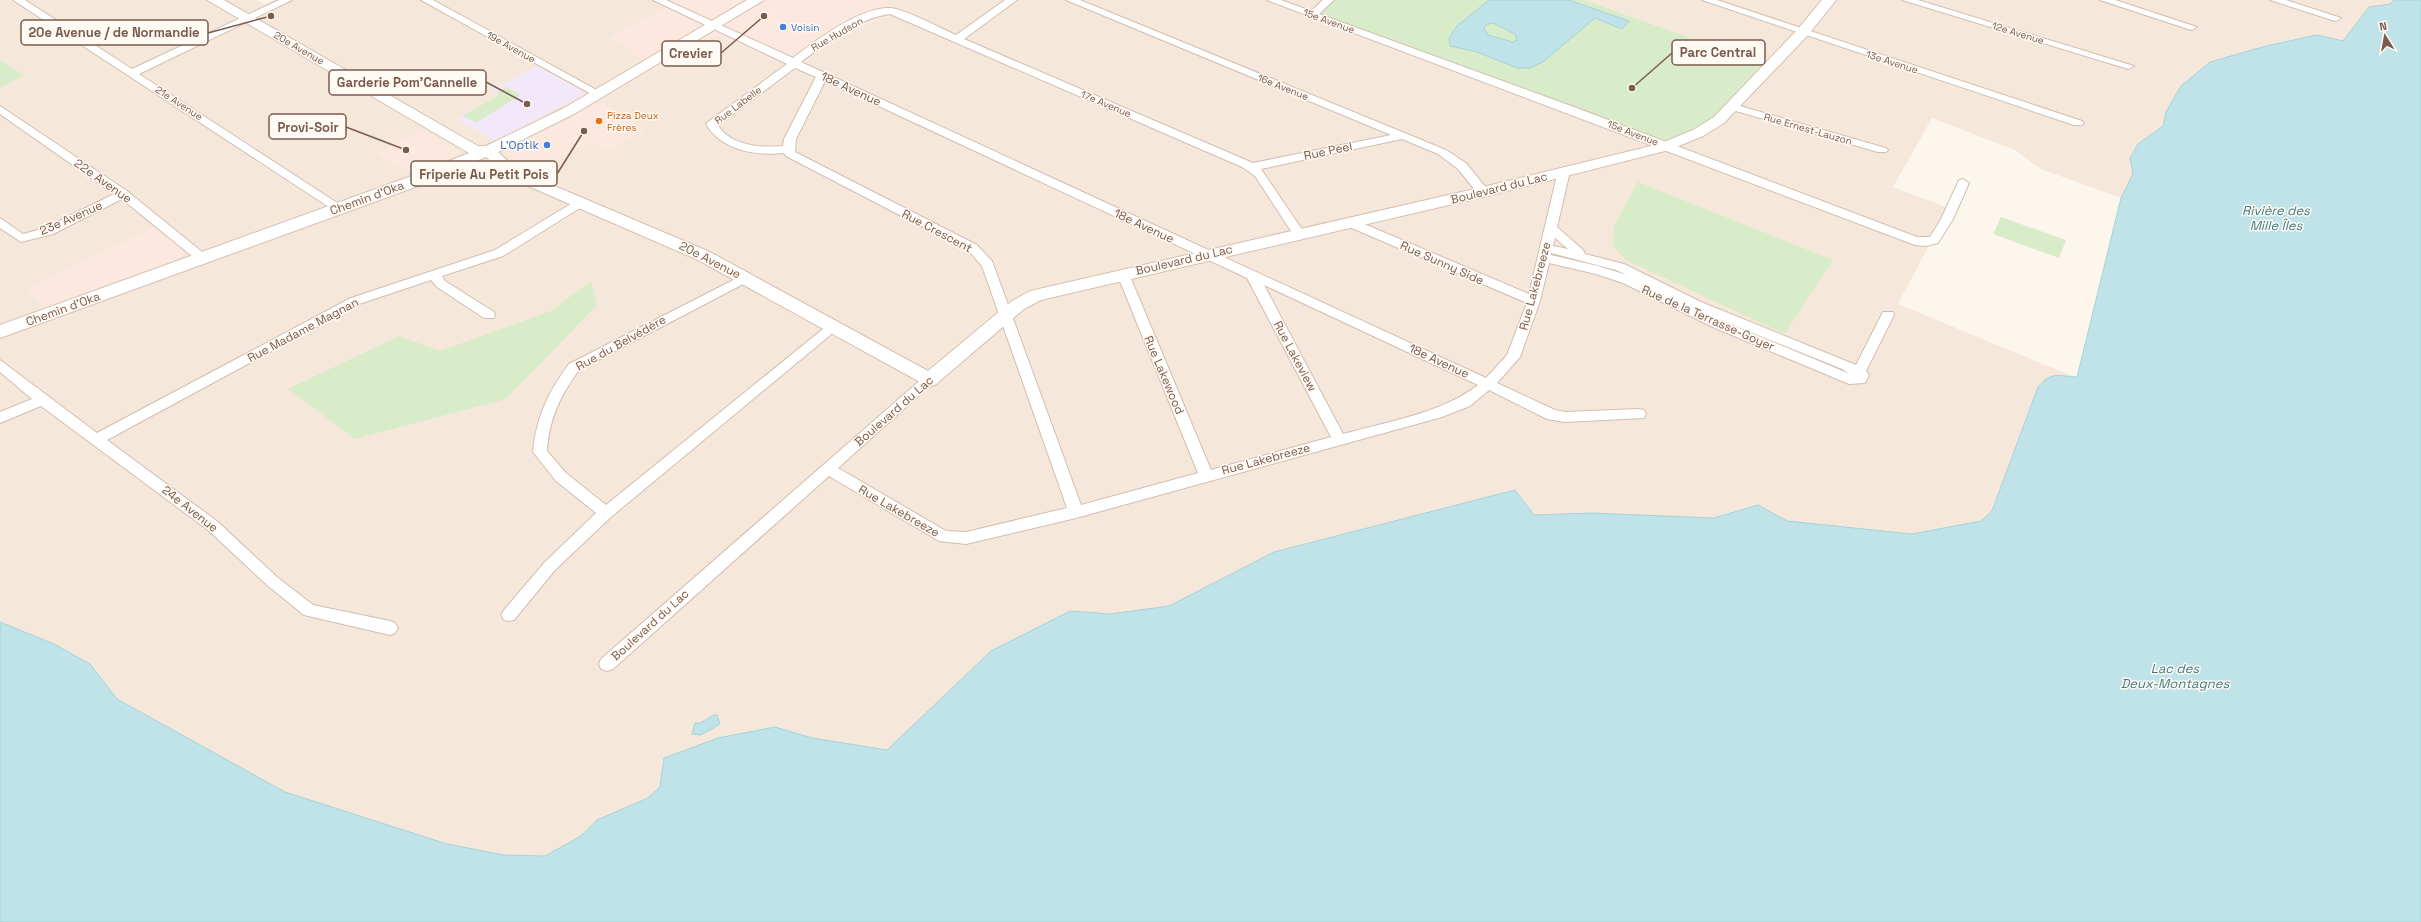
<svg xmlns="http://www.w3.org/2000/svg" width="2421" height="922" font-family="'Space Grotesk',sans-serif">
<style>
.residential{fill:#f5e8da}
.commercial{fill:#fde8e0}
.education{fill:#f3e8fa}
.green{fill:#d8ecc9}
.water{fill:#bfe3e8;stroke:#a5d3da;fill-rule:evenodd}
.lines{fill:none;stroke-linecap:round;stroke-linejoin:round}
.street-casing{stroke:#d1beb0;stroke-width:2}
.secondary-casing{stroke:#d6c0b0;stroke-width:2}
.street{fill:#fff;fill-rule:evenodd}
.secondary{fill:#fff;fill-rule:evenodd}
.shop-dot{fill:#3f7fe0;stroke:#fffaf3;stroke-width:1.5}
.food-dot{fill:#e8710a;stroke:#fffaf3;stroke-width:1.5}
.labels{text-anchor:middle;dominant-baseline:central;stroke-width:3;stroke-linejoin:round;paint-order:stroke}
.far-street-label{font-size:10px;fill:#7a5c4d;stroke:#fffaf3}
.far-shop-label{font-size:10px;fill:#366cbe;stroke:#fffaf3;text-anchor:start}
.far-food-label{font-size:10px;fill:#c56008;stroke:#fffaf3;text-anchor:start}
.street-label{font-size:12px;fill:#7a5c4d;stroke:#fffaf3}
.shop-label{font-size:12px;fill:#366cbe;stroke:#fffaf3;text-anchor:end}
.water-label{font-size:13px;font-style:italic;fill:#437c86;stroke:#fffaf3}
.leader{fill:none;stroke:#7a5c4d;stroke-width:1.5}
.callout-dot{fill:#7a5c4d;stroke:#fffaf3;stroke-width:1.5}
.callout{fill:#fffaf3;stroke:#7a5c4d;stroke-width:1.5}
.callout-label{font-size:13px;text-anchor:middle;font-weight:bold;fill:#7a5c4d}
</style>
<rect width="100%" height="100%" fill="#fdf6ec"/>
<polygon class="residential" points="0,0 257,0 264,4 273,0 661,0 666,8 611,38 624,45 656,71 710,37 720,37 784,64 779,69 799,71 810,64 806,60 856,30 879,19 890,17 887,1 889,0 1330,0 1771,67 1584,0 2394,0 2390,4 2369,7 2343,41 2317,35 2166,112 2163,126 2138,144 2130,158 2133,174 2121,198 2041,169 2015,150 1932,118 1893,187 1949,208 1898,304 2077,378 2038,387 1992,511 1981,521 1912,534 1786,521 1758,506 1714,518 1591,513 1534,515 1515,490 1274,552 1169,606 1110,614 1069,611 991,651 887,750 812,738 775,727 718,738 664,758 660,787 648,798 597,820 581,836 545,856 504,855 447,844 285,793 117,699 90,664 54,644 0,622 0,88 24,75 0,60"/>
<g class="commercial">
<polygon points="661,0 889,0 887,1 890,17 879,19 856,30 806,60 810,64 789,74 779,69 783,64 720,37 710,37 656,71 624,45 611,38 666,8 655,3"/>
<polygon points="601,102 645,130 606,151 591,142 532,173 520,169 507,152 507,150"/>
<polygon points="421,130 462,154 414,174 377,154"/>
<polygon points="156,226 182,251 180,258 45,308 27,289"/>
</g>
<polygon class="education" points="537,66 583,91 583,95 498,139 492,139 457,119 500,95 491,90"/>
<g class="green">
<polygon points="1330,0 1584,0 1772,67 1719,120 1671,147 1312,15"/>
<polygon points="0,60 24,75 0,88"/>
<polygon points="506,87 521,95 476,123 463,116 499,95 496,93"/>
<polygon points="1638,182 1833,260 1785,334 1626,260 1613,246 1614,225"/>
<polygon points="2001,217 2066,240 2059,258 1993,234"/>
<polygon points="591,281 597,305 506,399 355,439 288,389 399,336 440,351 551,311"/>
</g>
<g class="water">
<path d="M1489 0H1569L1629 21 1622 29 1595 18 1543 62 1530 68H1517L1477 52 1450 46 1449 38 1457 26ZM1493 23 1515 34 1517 40 1513 42 1488 35 1484 28 1487 24Z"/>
<path d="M2394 0H2421V922H0V622L54 644 90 664 117 699 285 792 447 844 504 855 545 856 581 836 597 820 648 798 660 787 664 758 718 738 775 727 812 738 887 750 991 651 1070 611 1110 614 1169 606 1274 552 1515 490 1534 515 1591 513 1714 518 1758 505 1787 521 1912 534 1981 521 1992 511 2038 387C2052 371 2057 376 2077 377L2121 198 2133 174 2130 158 2138 144 2163 126 2166 112 2181 86 2210 62 2266 46 2317 35 2343 41 2369 7 2390 4Z"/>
<polygon points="714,715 717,715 720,724 701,735 692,734 695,723 700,723"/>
</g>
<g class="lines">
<defs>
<g id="street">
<polygon points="13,0 25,0 132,69 279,0 292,0 139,74 345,208 339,212 335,211"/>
<polygon points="421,0 433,0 602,93 601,95 593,95"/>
<path d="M653 0H666L793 58C816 40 860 7 890 8 903 8 942 29 956 35L1005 0H1017L964 39 1253 163 1391 135 1066 0H1080L1446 150 1466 163 1487 189 1489 192 1487 195H1479L1458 169 1438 154 1402 139 1261 169 1305 234 1299 238 1295 237 1255 176 1242 167 890 14C858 18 826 43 801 62L1486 378 1507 355 1527 303 1347 226 1345 223 1347 220H1355L1529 294 1558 171 1564 167 1570 171 1557 227 1583 250 1585 254 1624 264 1701 302 1856 365 1883 312H1893L1894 315 1866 371 1869 375 1865 383 1849 384 1715 328 1623 283 1596 274 1549 263 1540 301 1520 357 1497 383 1555 410 1565 412 1639 409 1644 410 1646 414 1644 418 1565 422 1547 419 1489 390 1470 406 1442 417 1076 518 966 544 939 541 829 476 613 669 607 671 601 669 599 664 601 659 924 377 929 375 936 380 838 468 946 531 966 532 1067 508 982 266 969 251 786 156 784 153C756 156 722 151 706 124L708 122 787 64ZM795 68 816 77 784 139 783 146C762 148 730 146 718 125ZM825 81 1247 278 1331 437 1211 470 1129 274 1123 270 1117 274 1198 473 1081 505 992 261 977 245 795 152 796 139ZM1555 238 1568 249 1553 246ZM1551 253 1616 270 1627 275 1598 266 1551 255ZM1264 285 1478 385C1440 414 1389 421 1343 434ZM1716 318 1842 369 1850 374 1725 322Z"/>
<polygon points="1267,0 1281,0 1311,11 1323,0 1334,0 1319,14 1574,107 1917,237 1930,237 1941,219 1959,180 1963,179 1969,183 1953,219 1938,243 1926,246 1915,245"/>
<polygon points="1702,0 1717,0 2082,121 2084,123 2082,125 2074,125"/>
<polygon points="1902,0 1918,0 2134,66 2129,69 2125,68"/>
<polygon points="2100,0 2115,0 2197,27 2192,30 2188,29"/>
<polygon points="2270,0 2286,0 2341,18 2336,21 2332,20"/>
<polygon points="1733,104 1886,148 1888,150 1886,152 1878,152 1729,109 1728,107"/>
<polygon points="0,106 127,191 206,255 208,258 206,261 198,261 122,199 53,234 21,242 0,228 0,218 23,234 45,228 114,194 0,114"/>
<polygon points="579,199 585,203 583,206 503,256 442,276 445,281 494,312 495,315 494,318 484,318 437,287 431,280 359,304 107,440 218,522 277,577 313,605 390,621 395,623 398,628 395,633 390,635 304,615 267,585 208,530 41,406 0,423 0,412 32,399 0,372 0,360 97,433 351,298 495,250"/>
<path d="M745 274 749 275 751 278 749 281 579 370C560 396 549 419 547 451L566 473 606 505 829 324 834 322 840 327 611 517 555 570 514 620 509 621 504 620 501 615 504 610 545 562 596 513 556 481 533 452C536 417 549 391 569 364Z"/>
</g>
<polygon id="secondary" points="207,0 224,0 478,146 486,146 564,108 747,0 764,0 574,114 498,152 513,166 531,176 710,252 928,371 1012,301 1030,291 1483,187 1659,144 1693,130 1714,117 1798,29 1822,0 1836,0 1808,35 1724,123 1703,136 1669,150 1483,197 1041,300 1024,309 935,385 929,387 698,260 519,182 503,172 486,157 418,186 0,338 0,325 406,178 469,153"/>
</defs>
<use href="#street" class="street-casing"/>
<use href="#secondary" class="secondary-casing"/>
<use href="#street" class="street"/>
<use href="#secondary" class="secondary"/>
</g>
<g class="shop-dot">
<circle cx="783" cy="27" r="4"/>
<circle cx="547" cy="145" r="4"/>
</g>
<circle class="food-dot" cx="599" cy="121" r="4"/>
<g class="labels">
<g class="far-street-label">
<text transform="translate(1329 21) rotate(20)">15e Avenue</text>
<text transform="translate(2018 33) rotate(17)">12e Avenue</text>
<text transform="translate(837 34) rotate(-30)">Rue Hudson</text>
<text transform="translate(511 47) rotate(29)">19e Avenue</text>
<text transform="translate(299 48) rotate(30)">20e Avenue</text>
<text transform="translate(1892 62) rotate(18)">13e Avenue</text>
<text transform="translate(1283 87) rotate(22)">16e Avenue</text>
<text transform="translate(179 103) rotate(33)">21e Avenue</text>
<text transform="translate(1106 104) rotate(23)">17e Avenue</text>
<text transform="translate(738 105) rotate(-37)">Rue Labelle</text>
<text transform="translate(1808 129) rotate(16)">Rue Ernest-Lauzon</text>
<text transform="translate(1633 133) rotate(21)">15e Avenue</text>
</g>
<g class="far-shop-label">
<text x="791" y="27">Voisin</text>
</g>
<g class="far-food-label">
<text x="607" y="115">Pizza Deux<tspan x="607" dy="12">Frères</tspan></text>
</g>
<g class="street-label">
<text transform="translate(851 89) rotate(25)">18e Avenue</text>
<text transform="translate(1328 151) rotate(-12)">Rue Peel</text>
<text transform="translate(103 181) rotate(35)">22e Avenue</text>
<text transform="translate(1499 188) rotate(-14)">Boulevard du Lac</text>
<text transform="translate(367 198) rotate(-20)">Chemin d'Oka</text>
<text transform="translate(71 218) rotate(-24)">23e Avenue</text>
<text transform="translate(1144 226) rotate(25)">18e Avenue</text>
<text transform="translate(937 231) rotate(28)">Rue Crescent</text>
<text transform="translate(710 260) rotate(27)">20e Avenue</text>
<text transform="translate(1184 260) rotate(-13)">Boulevard du Lac</text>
<text transform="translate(1442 263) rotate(24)">Rue Sunny Side</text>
<text transform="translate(1535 286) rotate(-75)">Rue Lakebreeze</text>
<text transform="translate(63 309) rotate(-20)">Chemin d'Oka</text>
<text transform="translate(1708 318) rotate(24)">Rue de la Terrasse-Goyer</text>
<text transform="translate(303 330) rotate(-28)">Rue Madame Magnan</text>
<text transform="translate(621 343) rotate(-29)">Rue du Belvédère</text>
<text transform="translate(1295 356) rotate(62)">Rue Lakeview</text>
<text transform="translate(1439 361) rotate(25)">18e Avenue</text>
<text transform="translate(1164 375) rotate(67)">Rue Lakewood</text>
<text transform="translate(894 411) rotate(-41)">Boulevard du Lac</text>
<text transform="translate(1266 459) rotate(-15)">Rue Lakebreeze</text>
<text transform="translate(190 509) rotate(38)">24e Avenue</text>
<text transform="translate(899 511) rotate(30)">Rue Lakebreeze</text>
<text transform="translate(650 625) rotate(-42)">Boulevard du Lac</text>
</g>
<g class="shop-label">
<text x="539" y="145">L'Optik</text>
</g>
<g class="water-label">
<text x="2276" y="210">Rivière des<tspan x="2276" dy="15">Mille Îles</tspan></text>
<text x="2175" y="668">Lac des<tspan x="2175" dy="15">Deux-Montagnes</tspan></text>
</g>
</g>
<path class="leader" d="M271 16L208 33M1632 88L1672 53M764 16L721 53M527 104L486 82M406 150L346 127M584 131L557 174"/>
<g class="callout-dot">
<circle cx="271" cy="16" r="4"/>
<circle cx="1632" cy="88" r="4"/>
<circle cx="764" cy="16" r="4"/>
<circle cx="527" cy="104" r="4"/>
<circle cx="406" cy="150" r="4"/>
<circle cx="584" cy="131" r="4"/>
</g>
<g class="callout">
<rect x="21" y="20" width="187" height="25" rx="4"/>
<rect x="1672" y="40" width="93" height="25" rx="4"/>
<rect x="662" y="41" width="59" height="25" rx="4"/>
<rect x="329" y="70" width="157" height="25" rx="4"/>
<rect x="269" y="114" width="77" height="25" rx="4"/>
<rect x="411" y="161" width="146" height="25" rx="4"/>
</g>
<g class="callout-label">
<text x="114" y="37">20e Avenue / de Normandie</text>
<text x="1718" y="57">Parc Central</text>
<text x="691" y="58">Crevier</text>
<text x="407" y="87">Garderie Pom'Cannelle</text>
<text x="308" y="132">Provi-Soir</text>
<text x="484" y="179">Friperie Au Petit Pois</text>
</g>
<g transform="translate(2385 36) rotate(349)" stroke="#fffaf3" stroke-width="3" paint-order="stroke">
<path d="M0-3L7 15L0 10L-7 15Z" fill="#7a5c4d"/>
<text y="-6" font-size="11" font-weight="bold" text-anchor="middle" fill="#7a5c4d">N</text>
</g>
</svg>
